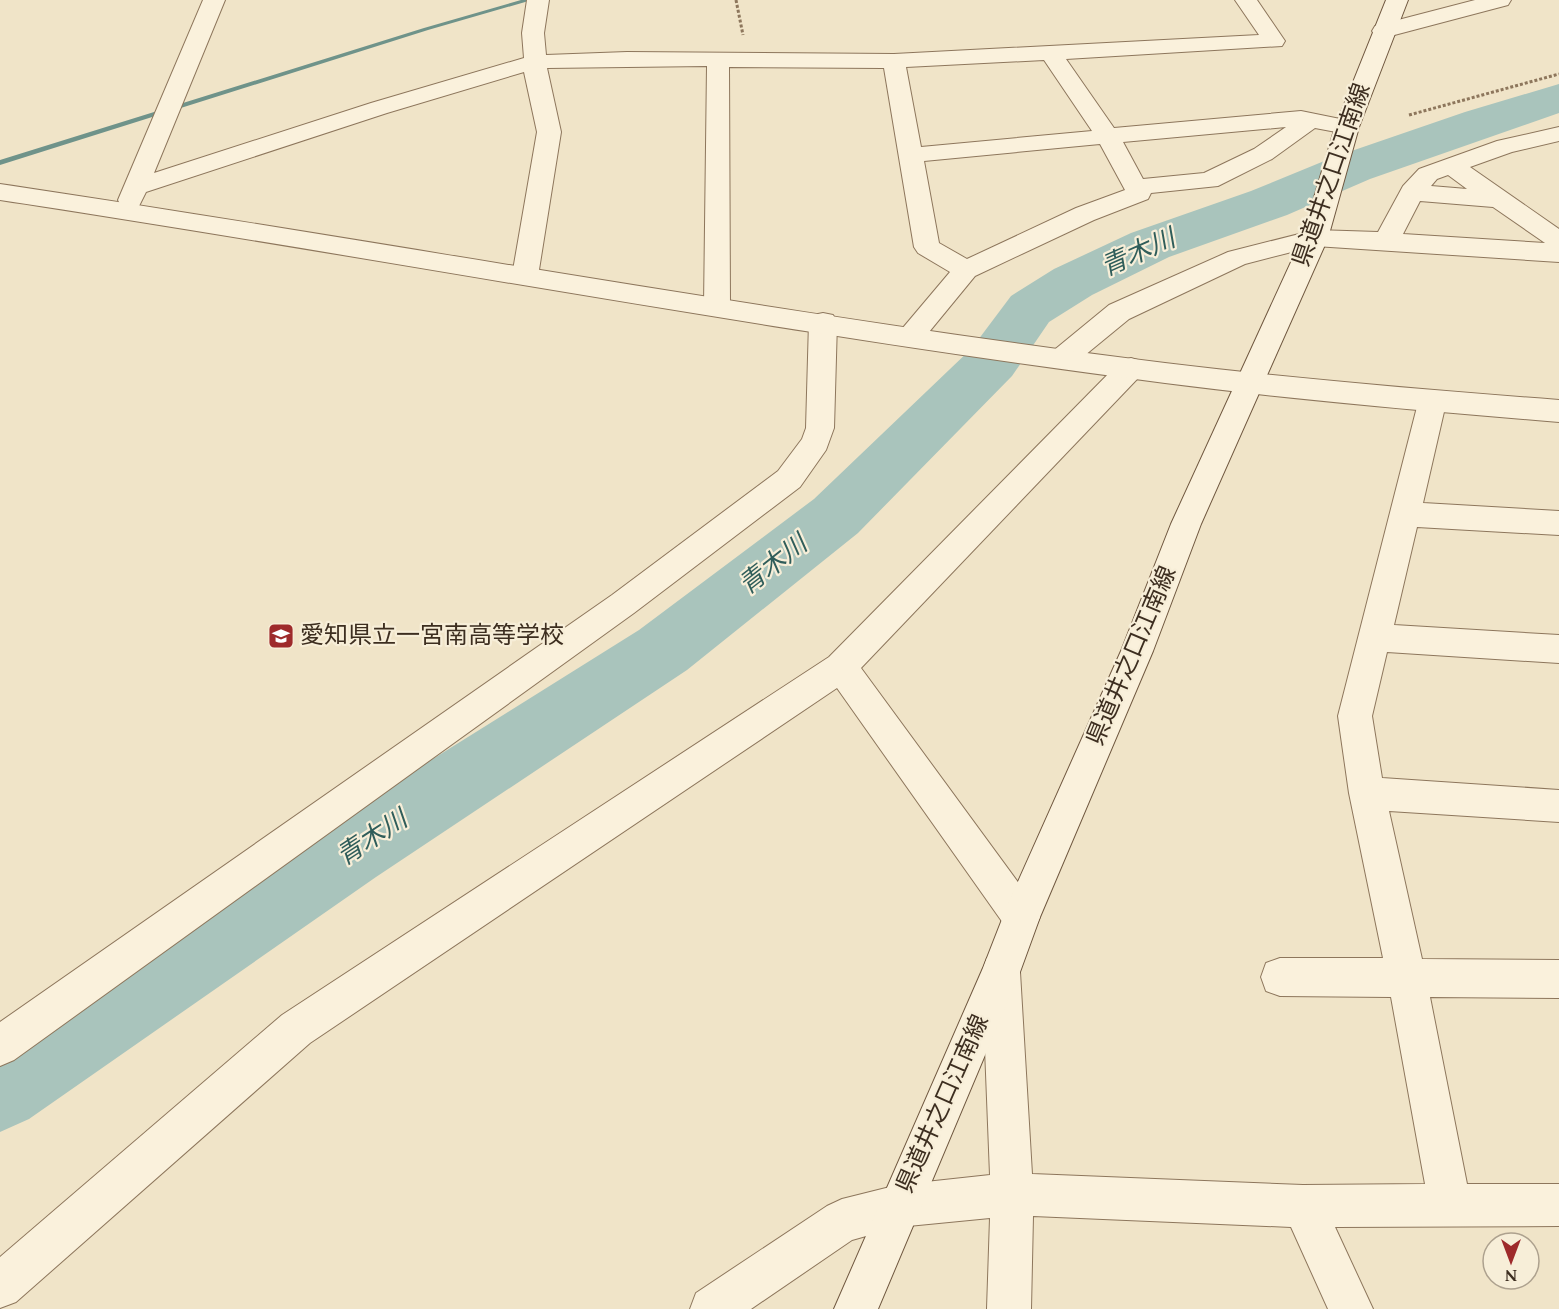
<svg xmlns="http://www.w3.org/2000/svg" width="1559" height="1309" font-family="Spectral,'Noto Sans JP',serif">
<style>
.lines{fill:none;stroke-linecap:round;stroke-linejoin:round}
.stream{fill:#6f938a;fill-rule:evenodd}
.river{fill:#a9c4bc;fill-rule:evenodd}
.minor-casing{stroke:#8d765c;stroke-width:2}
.tertiary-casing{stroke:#8d765c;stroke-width:2}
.secondary-casing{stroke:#6f573f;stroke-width:2}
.path{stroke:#8d765c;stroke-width:3;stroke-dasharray:3 2;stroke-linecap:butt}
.minor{fill:#faf1dc;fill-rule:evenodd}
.tertiary{fill:#faf1dc;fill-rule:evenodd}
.secondary{fill:#faf1dc;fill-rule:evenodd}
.labels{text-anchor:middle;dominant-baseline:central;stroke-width:4.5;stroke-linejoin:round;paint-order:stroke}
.street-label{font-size:24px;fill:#3d2e20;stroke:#f7eed8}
.poi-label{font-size:24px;fill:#3d2e20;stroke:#f7eed8;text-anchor:start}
.water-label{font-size:26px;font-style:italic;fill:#2f5d5a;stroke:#f7eed8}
</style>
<rect width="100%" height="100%" fill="#f0e4c8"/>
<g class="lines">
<polygon class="stream" points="521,0 532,0 428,30 0,165 0,160 424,28"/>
<polygon class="river" points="1559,84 1559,113 1370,179 1287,215 1169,257 1092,295 1049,322 1012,376 858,533 687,670 376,877 29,1119 0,1132 0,1041 324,827 639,630 814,499 972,348 1011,296 1054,269 1131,233 1251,191 1334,157 1465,112"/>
<defs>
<g id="minor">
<path d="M203 0H225L154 173 371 103 524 58 522 33 527 0H549L544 33 546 55 627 52 894 54 1259 35 1235 0H1257L1285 41 1282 46 1066 59 1114 128 1301 111 1355 122 1359 127 1355 132 1347 134 1315 128 1272 159 1218 186 1151 193 1148 199 1094 220 975 276 920 343 910 346 900 343 896 336 950 272 918 253 914 247 884 68 729 67 730 306 726 313 717 315 708 313 704 306 707 66 547 68 561 132 538 276 534 282 525 285 516 282 512 276 537 132 524 72 387 113 146 192 139 206 130 208 121 206 118 200ZM1044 60 1092 131 921 147 906 67ZM1286 127 1254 149 1204 173 1143 179 1123 142ZM1100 144 1125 190 1076 208 967 259 939 243 924 161Z"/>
<polygon points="1475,0 1511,0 1508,5 1383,38 1375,36 1372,31 1375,26"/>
<path d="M1559 127V141L1512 152 1470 167 1559 229V262L1315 246 1245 264 1129 319 1073 365 1063 368 1053 365 1049 358 1053 351 1109 305 1228 252 1315 230 1378 232 1403 186 1419 169 1497 141ZM1448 175 1467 189 1431 186 1437 179ZM1420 201 1493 207 1545 243 1403 234Z"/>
<polygon points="823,313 833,315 837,322 834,428 826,450 800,487 634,613 14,1060 0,1066 0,1022 612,595 778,471 802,439 806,428 809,322 813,315"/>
<polygon points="1131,358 1141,361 1145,368 1141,375 861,668 1034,904 1040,917 1034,930 1021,935 1008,930 837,688 310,1043 16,1302 0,1308 0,1257 282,1015 829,657 1121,361"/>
<polygon points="1432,393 1442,396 1446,403 1423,503 1559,511 1559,535 1417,527 1394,625 1559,635 1559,663 1387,652 1372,716 1382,778 1559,790 1559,822 1389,811 1422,959 1559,960 1559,998 1430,997 1467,1184 1559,1184 1559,1226 1335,1227 1373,1309 1328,1309 1291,1227 1033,1216 1031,1309 987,1309 990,1218 898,1227 852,1240 751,1309 690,1309 696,1293 827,1206 842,1199 898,1185 990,1175 982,972 987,958 1001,953 1015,958 1020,972 1032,1174 1303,1185 1425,1184 1391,997 1280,996 1266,991 1261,977 1266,963 1280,958 1383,958 1349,793 1338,716 1418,403 1422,396"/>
</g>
<path id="tertiary" d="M0 184C389 242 775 314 1165 363 1296 379 1428 390 1559 400V422C1427 411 1296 400 1165 383 775 333 389 259 0 200Z"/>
<polygon id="secondary" points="1386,0 1408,0 1359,127 1328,238 1201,524 1153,651 1040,917 1020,972 878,1309 834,1309 983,968 1008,904 1121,651 1171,524 1302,238 1335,127"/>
</defs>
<use href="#minor" class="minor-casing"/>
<use href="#tertiary" class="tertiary-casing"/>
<use href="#secondary" class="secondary-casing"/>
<g class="path">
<polyline points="736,0 743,35"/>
<polyline points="1409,115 1559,74"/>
</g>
<use href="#minor" class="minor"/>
<use href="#tertiary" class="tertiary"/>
<use href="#secondary" class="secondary"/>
</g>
<defs>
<symbol id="school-square" viewBox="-11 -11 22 22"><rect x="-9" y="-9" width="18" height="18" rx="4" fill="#9e2a2b" stroke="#f7eed8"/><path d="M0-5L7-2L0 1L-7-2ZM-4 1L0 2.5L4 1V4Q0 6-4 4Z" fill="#fff"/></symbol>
</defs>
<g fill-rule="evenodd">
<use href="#school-square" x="266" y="621" width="30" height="30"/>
</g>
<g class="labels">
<g class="street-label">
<text transform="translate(1332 175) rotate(-71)">県道井之口江南線</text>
<text transform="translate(1132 656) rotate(-67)">県道井之口江南線</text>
<text transform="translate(943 1104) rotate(-66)">県道井之口江南線</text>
</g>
<g class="poi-label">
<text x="300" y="636">愛知県立一宮南高等学校</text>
</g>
<g class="water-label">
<text transform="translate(1138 253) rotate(-24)">青木川</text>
<text transform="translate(773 565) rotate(-38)">青木川</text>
<text transform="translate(372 838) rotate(-33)">青木川</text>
</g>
</g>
<g transform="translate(1511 1261) rotate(180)"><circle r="28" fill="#f7eed8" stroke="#ada18e" stroke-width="1.5"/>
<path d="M0-4.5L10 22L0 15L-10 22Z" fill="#9e2a2b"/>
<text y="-9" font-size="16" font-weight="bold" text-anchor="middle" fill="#3d2e20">N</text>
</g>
</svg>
